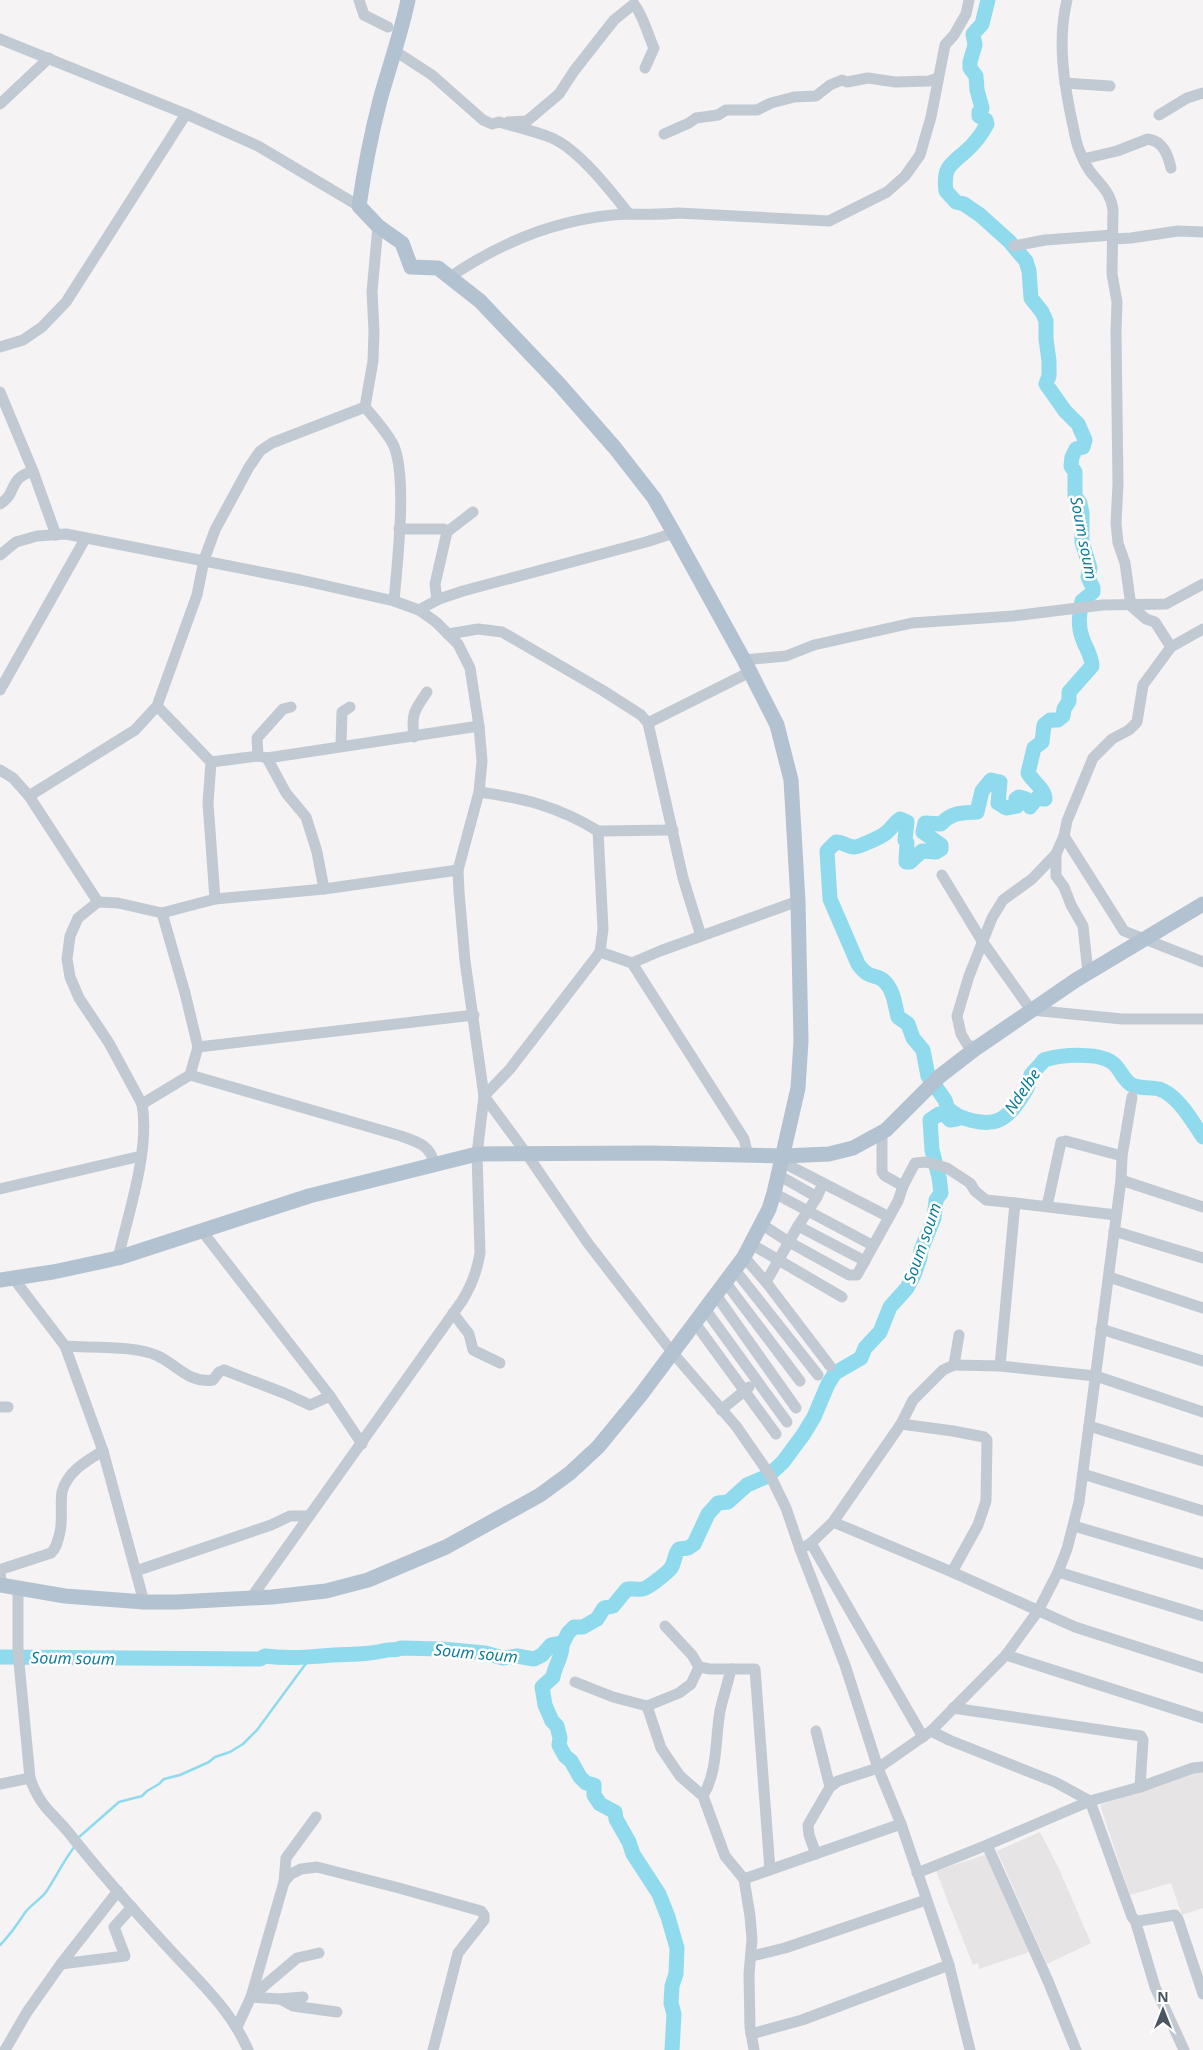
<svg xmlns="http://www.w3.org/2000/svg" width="1203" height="2050" font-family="'Noto Sans',sans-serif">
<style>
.education{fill:#e6e4e5}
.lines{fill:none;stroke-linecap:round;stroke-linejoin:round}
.stream{stroke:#90daee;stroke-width:2.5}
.river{stroke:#90daee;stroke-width:15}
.minor{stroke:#c1cad2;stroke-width:11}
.major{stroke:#b3c2d1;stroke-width:15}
.labels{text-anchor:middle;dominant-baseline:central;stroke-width:5;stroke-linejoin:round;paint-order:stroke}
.water-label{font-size:16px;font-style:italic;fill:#0c7c9b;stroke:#fff}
</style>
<rect width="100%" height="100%" fill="#f5f3f3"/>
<g class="education">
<polygon points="1197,1771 1203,1772 1203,1908 1182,1915 1171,1883 1130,1895 1100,1805"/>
<polygon points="1040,1832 1059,1869 1091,1943 1047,1964 997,1851"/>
<polygon points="987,1854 1032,1951 979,1969 978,1963 973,1965 936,1871"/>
</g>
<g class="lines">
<g class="stream">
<polyline points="78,1838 119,1802 142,1796 147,1791 159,1784 164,1779 180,1775 209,1762 215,1757 230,1752 243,1744 257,1730 310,1658"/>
<path d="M0 1945C9 1936 17 1925 24 1914 29 1906 40 1900 46 1892 56 1877 64 1860 75 1846"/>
</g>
<g class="river">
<path d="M958 1116C994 1130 1007 1122 1026 1090 1029 1086 1029 1080 1031 1075 1035 1069 1040 1066 1044 1060 1060 1055 1102 1051 1115 1065 1121 1071 1124 1081 1132 1085 1140 1089 1151 1087 1159 1089 1178 1095 1192 1121 1203 1137"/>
<path d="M562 1643C563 1657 555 1664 553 1677L542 1687 545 1705 552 1721 557 1726 560 1738 559 1745 565 1756 571 1761 580 1777 586 1783 594 1785V1795L600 1804 615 1812 616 1819 629 1842 633 1854 659 1894 668 1917 677 1948 676 1974 672 1986 671 2003 674 2014 672 2050"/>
<path d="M0 1657 260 1659 265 1656C288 1659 310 1657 333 1655 354 1654 367 1655 387 1650 392 1649 396 1651 401 1648L442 1649 485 1653 503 1658 517 1656 534 1659 542 1655 551 1645 563 1643 568 1633 574 1627H583L597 1619 604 1608 613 1606 627 1589C632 1588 638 1590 643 1589 648 1588 667 1573 671 1568 675 1562 674 1555 679 1549L688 1548 694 1544 708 1514 718 1503 728 1502 747 1485 768 1476 783 1462 803 1435 814 1417 828 1384 835 1373 861 1358 865 1348 880 1332 890 1307 907 1288 914 1275 920 1258 921 1250 934 1218 936 1200 941 1193 939 1177 932 1150 930 1120 939 1114 945 1115 950 1120 957 1119 958 1116 948 1109 945 1100 928 1076 923 1050 913 1038 908 1024 898 1017C895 1006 894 990 884 981 876 973 870 981 858 964L830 899 827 851 836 842C843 842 848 847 854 847 859 847 878 838 883 835 890 831 894 823 900 819L907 822 905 840 907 843 906 862H910L922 851 936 852 941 849V845L923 832 925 823 941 824C952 812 962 813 977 812L982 791 991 780 1000 782 998 803 1006 808 1017 806 1016 799 1019 797 1026 799 1030 807 1037 798 1045 799C1045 789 1033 782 1028 773L1034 748 1042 742 1044 725 1050 720H1058L1063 716 1064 709 1069 701V692L1092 666C1092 656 1085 647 1082 637 1078 626 1079 613 1082 601L1093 592V588L1088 577 1090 568 1082 542V513L1080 503 1075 496V472L1071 466 1072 457 1076 449 1083 447 1085 440 1078 424 1065 411 1046 384 1049 376V361L1046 339V321L1042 312 1031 298 1029 271 1026 261 1009 241 980 215 964 204 956 202 946 191C943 169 949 165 965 152 973 145 982 134 987 124L986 120 979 116V112L982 108 977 90 976 76 970 68V62L975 45 973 34 982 24 988 0"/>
</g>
<g class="minor">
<polyline points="359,0 364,15 388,27"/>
<polyline points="0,39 186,114 258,146 359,206"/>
<path d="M395 51 432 75 483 120 492 124 499 122C516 127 535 131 552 138 579 150 611 191 629 214"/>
<polyline points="1065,83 1110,86"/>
<polyline points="0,104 49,58"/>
<polyline points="1159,115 1187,98 1203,93"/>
<path d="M508 122 527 121 559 94 574 71 614 20 634 4C644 17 647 33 654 48L645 68"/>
<polyline points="664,134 689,123 696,118 718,115 726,110 757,110 771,103 794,97 816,96 830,85 842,80 847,82 868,78 895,82 929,81 938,78"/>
<path d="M1083 159 1117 151 1148 139C1163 141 1168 155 1171 168"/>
<path d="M378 226 372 292 374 331 373 361 365 407C374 418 386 431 393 444 408 475 397 565 394 601"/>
<polyline points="1113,239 1131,238 1178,231 1203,232"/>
<polyline points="1014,246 1045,240 1113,235"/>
<path d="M450 277C504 240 562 217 628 214 645 214 661 215 678 213L829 221 887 192 905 176 920 155 931 117 945 45 954 35 966 14 969 0"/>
<polyline points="0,347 23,340 42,327 66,302 186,114"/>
<polyline points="0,392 33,471 56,535"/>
<path d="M0 504C18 493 7 479 33 471"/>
<polyline points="399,529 444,529 447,532"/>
<path d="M0 555 16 542 37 536 66 534 301 580 394 601 419 610 436 622 458 644 470 668 479 726 482 761 479 792 458 870 459 892 465 961 484 1096 477 1154 480 1253C477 1272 472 1285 462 1301L251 1598"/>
<polyline points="437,600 435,584 447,532 473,512"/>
<polyline points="419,610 439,599 463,591 646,542 674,533"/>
<polyline points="448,634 478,629 502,632 602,690 641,715 648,723 683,878 701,936"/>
<polyline points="1171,647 1203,629"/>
<polyline points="744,660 786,656 814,645 912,623 1013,616 1102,605 1166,604 1203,584"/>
<polyline points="0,690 85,539"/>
<polyline points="157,706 211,762 208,803 215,899"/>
<polyline points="648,723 750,672"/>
<path d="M414 737C411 714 414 711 427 692"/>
<polyline points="341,745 342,712 350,707"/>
<polyline points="258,756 257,738 283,709 291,707"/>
<polyline points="267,758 286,793 306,817 317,852 324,889"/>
<polyline points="211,762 258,756 267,758 479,726"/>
<polyline points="0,770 13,778 29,796 98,902"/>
<path d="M479 792C524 798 559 807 598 831L603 929 600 952 510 1069 484 1096 526 1153 587 1242 672 1352 736 1426 770 1475 786 1508 800 1549 845 1665 878 1768 901 1824 949 1965 970 2050"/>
<polyline points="29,796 135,730 157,706 197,595 204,560 215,530 249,467 260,451 272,443 365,407"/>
<polyline points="598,831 673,830"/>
<polyline points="1064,836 1124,931 1203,962"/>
<polyline points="1056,854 1056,876 1064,887 1071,905 1083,926 1088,973"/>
<polyline points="942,875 982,941 1031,1010 1122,1019 1203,1019"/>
<polyline points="162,913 215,899 324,889 458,870"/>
<polyline points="600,952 632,963 744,1139 748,1155"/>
<polyline points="632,963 660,951 798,901"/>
<polyline points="198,1047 474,1015"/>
<path d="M975 1049 967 1044 961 1034 957 1016 969 976 992 918 1003 900 1032 879 1056 854 1064 836 1067 821 1093 758 1112 739 1129 730 1137 722 1143 685 1171 647 1155 622 1146 619 1131 606 1125 563 1118 543 1116 523 1118 484 1116 332 1117 302 1112 274 1113 210C1111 194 1103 187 1093 175 1087 169 1083 159 1080 152 1076 144 1075 134 1073 126 1064 85 1057 41 1067 0"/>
<polyline points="142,1104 109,1043 79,998 70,977 67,959 70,936 78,918 98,902 118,903 162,913 185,993 198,1047 190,1075"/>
<polyline points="782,1162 889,1217"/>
<polyline points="780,1176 817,1197"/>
<polyline points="1121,1180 1203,1207"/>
<polyline points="903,1186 915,1163 926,1162 947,1168 970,1183 975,1191 986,1200 1015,1203"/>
<polyline points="0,1189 141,1156"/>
<polyline points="774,1193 872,1245"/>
<polyline points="1047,1206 1061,1142 1066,1141 1122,1156"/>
<polyline points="761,1224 789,1242 849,1275 857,1275 898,1201 903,1186 885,1176 882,1172 882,1132"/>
<polyline points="798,1226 865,1261"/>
<polyline points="202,1231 330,1396 362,1444"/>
<polyline points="1114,1231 1203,1258"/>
<polyline points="751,1244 842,1297"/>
<polyline points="744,1257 766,1282 830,1366"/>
<path d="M118 1258C129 1211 150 1150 142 1104L190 1075 401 1136C417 1142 431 1145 434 1164"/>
<polyline points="735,1270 818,1375"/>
<polyline points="1109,1277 1203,1308"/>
<polyline points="14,1279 65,1346 103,1451 144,1602"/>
<polyline points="766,1282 798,1226 817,1197 823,1183"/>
<polyline points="726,1283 800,1381"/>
<polyline points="716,1295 796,1408"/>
<polyline points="705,1309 787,1422"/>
<polyline points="453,1313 469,1334 473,1350 500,1363"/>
<polyline points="695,1323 776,1434"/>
<polyline points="1101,1329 1203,1361"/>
<path d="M65 1346C90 1348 135 1345 158 1356 177 1365 190 1384 213 1380L219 1372 224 1370 284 1393 310 1405 330 1396"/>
<polyline points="954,1365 1000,1366 1096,1376 1203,1412"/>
<polyline points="1000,1366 1015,1203 1116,1215"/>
<polyline points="0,1407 8,1407"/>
<polyline points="721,1410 749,1387"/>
<polyline points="901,1424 953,1431 984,1437 987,1440 986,1501 978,1525 952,1572"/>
<polyline points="1089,1426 1203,1461"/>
<polyline points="1083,1474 1203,1511"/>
<polyline points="833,1522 952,1572 1075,1627 1203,1668"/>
<polyline points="1074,1526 1203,1564"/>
<polyline points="811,1543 923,1737"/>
<polyline points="800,1549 811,1543 833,1522 901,1424 913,1400 943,1370 954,1365 959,1335"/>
<polyline points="136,1571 271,1525 290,1516 309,1516"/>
<polyline points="1058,1572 1203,1616"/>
<path d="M2 1586 0 1573 2 1569 51 1553C57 1547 58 1540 60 1532 63 1519 60 1505 62 1492 67 1472 86 1461 103 1451"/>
<path d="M18 1589V1652L30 1778C40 1807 51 1811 69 1833 102 1875 138 1915 174 1954 202 1984 232 2012 248 2050"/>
<polyline points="665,1626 692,1655 699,1667 710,1669 755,1669 770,1870"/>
<polyline points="1006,1655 1203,1718"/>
<polyline points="575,1682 613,1697 647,1706 679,1693 691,1684 699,1667"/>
<polyline points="647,1706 661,1748 680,1776 703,1796 725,1856 744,1879 750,1916 752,1939 749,1974 750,2027 754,2050"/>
<polyline points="953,1708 1141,1736 1143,1740 1140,1787"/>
<polyline points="816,1731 830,1787"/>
<polyline points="931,1731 949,1740 1055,1782 1090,1801 1140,1787 1193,1768 1203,1767"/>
<polyline points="0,1784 30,1778"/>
<path d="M703 1796C718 1771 715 1740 720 1711 723 1697 728 1683 731 1669"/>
<polyline points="987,1845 1090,1801 1132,1917 1135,1920 1139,1921 1175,1915 1178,1919 1203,1994"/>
<polyline points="816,1854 809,1835 808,1825 830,1787 838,1781 878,1768 931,1731 1006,1655 1038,1611 1058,1572 1067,1549 1079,1502 1121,1180 1122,1156 1132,1097"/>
<polyline points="917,1873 987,1845 1048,1981 1076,2050"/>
<polyline points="744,1879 901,1824"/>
<polyline points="284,1882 291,1874 301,1869 317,1867 399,1888 481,1911 484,1915 484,1920 458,1953 433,2050"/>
<polyline points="1135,1920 1155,1987 1184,2050"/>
<polyline points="752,1956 785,1948 926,1900"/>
<polyline points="61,1964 125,1956 114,1927 132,1907"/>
<polyline points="303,1997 279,1999 251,1997 297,1958 319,1953"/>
<polyline points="280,1999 293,2006 337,2012"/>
<polyline points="237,2027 251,1997 284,1882 286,1858 316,1817"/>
<polyline points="751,2034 802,2020 949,1965"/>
<polyline points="5,2050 27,2012 61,1964 118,1891"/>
</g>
<g class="major">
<polyline points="0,1280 53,1272 118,1258 309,1196 477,1154 650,1153 784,1156 829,1154 853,1148 886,1130 940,1076 975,1049 1076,980 1203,904"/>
<path d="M0 1585 65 1596 144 1602H177L272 1597 326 1591 368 1580 446 1547 540 1495 570 1473 598 1447 640 1396 744 1257 769 1209 774 1193 798 1088 801 1041 798 901 791 780 777 725 744 660 674 533 654 498 615 448 559 384 480 301 438 268 411 267 402 243 378 226 359 206C364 171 371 135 380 100 389 67 401 34 408 0"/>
</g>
</g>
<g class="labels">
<g class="water-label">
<text transform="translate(1084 538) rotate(79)">Soum soum</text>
<text transform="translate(1022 1091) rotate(-56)">Ndelbe</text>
<text transform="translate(922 1243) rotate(-71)">Soum soum</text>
<text transform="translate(476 1653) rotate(5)">Soum soum</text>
<text transform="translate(73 1658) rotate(1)">Soum soum</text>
</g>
</g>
<g transform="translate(1163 2010)" stroke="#ffffff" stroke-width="4" paint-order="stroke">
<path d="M0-4L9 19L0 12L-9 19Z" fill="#4a5661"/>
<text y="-8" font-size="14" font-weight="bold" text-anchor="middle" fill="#4a5661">N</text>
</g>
</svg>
